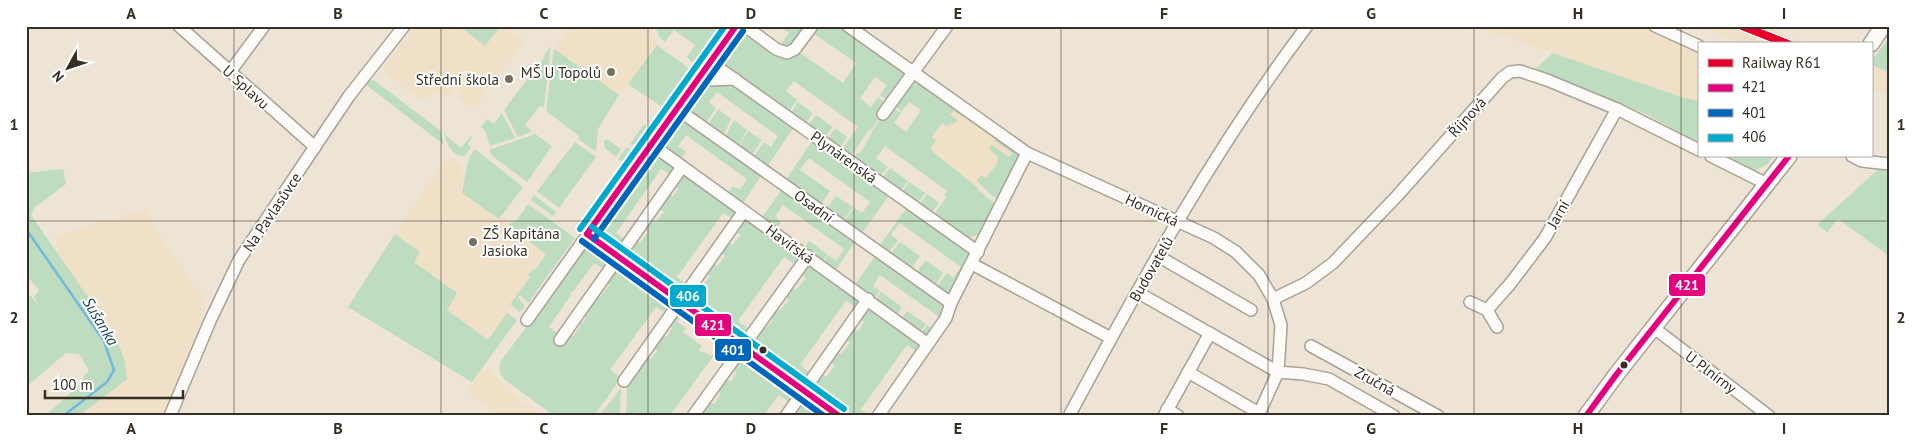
<svg xmlns="http://www.w3.org/2000/svg" width="1915" height="442" font-family="'PT Sans',sans-serif">
<style>
.built{fill:#f0e0c7}
.green{fill:#bedcc0}
.lines{fill:none;stroke-linecap:round;stroke-linejoin:round}
.stream{stroke:#73b9de;stroke-width:2.5}
.street-casing{stroke:#a8a196;stroke-width:14}
.secondary-casing{stroke:#a8a196;stroke-width:18}
.street{stroke:#fcfbf9;stroke-width:11}
.secondary{stroke:#fcfbf9;stroke-width:15}
.bus-1-casing{stroke:#fff;stroke-width:10}
.bus-2-casing{stroke:#fff;stroke-width:10}
.bus-3-casing{stroke:#fff;stroke-width:10}
.bus-1{stroke:#e5007d;stroke-width:6}
.bus-2{stroke:#0065bd;stroke-width:6}
.bus-3{stroke:#00a9ce;stroke-width:6}
.rail-1-casing{stroke:#fff;stroke-width:11}
.rail-1{stroke:#e4002b;stroke-width:8}
.grid{fill:none;stroke:#362f25;stroke-width:1;stroke-opacity:0.55}
.poi-dot{fill:#766e63;stroke:#fff;stroke-width:2}
.bus-dot{fill:#362f25;stroke:#fff;stroke-width:2}
.labels{text-anchor:middle;dominant-baseline:central;stroke-width:4;stroke-linejoin:round;paint-order:stroke}
.poi-label{font-size:15px;fill:#362f25;stroke:#fff;text-anchor:end}
.street-label{font-size:15px;fill:#362f25;stroke:#fff}
.water-label{font-size:16px;font-style:italic;fill:#153f58;stroke:#fff}
.line-badge{stroke:#fff;stroke-width:2}
.badge-label{font-size:14px;text-anchor:middle;font-weight:bold;fill:#fff}
.neatline{fill:none;stroke:#362f25;stroke-width:2}
.grid-label{font-size:16px;text-anchor:middle;font-weight:bold;fill:#362f25}
</style>
<rect width="100%" height="100%" fill="#eee4d6"/>
<g class="built">
<polygon points="416,26 512,26 510,30 525,41 473,109 458,98 461,92 456,88 447,98 436,90 423,102 386,74 385,65"/>
<polygon points="570,26 650,26 657,45 619,95 554,49"/>
<polygon points="1474,26 1646,26 1699,51 1699,101 1681,97"/>
<polygon points="1698,26 1763,26 1811,44 1746,44"/>
<polygon points="1871,65 1889,72 1889,95 1871,89"/>
<polygon points="952,108 1016,153 1009,161 997,164 978,189 934,153 931,147 932,137"/>
<polygon points="450,156 462,165 463,177 461,189 463,189 552,250 488,340 446,310 457,293 414,262 420,252 395,234 437,171"/>
<polygon points="148,208 157,232 206,302 166,416 80,416 127,379 125,361 115,336 62,260 55,236"/>
<polygon points="485,367 517,397 543,416 499,416 466,391"/>
</g>
<g class="green">
<polygon points="459,26 501,26 485,46"/>
<polygon points="655,26 727,26 697,67 687,57 695,45 674,30 665,42 660,38"/>
<polygon points="779,26 809,26 790,50 780,45 789,33"/>
<path d="M815 26H837L904 74 905 76 887 101 880 95 887 85 875 77 860 98 871 107 878 97 886 103C882 112 877 126 868 131L850 158 840 152 858 127 794 81 786 91 797 100 788 113 724 67 720 56 742 29 795 53 802 54 843 83 856 63 813 33Z"/>
<polygon points="1889,38 1889,72 1871,65 1871,61"/>
<polygon points="657,45 694,72 666,110 628,84"/>
<polygon points="551,46 544,108 540,106 525,125 532,131 531,132 518,137 504,110 545,56 544,55"/>
<polygon points="554,49 619,95 598,129 596,152 578,139 579,136 546,111"/>
<polygon points="1553,53 1681,97 1699,101 1699,143 1646,114 1535,69"/>
<polygon points="371,80 375,81 441,131 444,145 365,84"/>
<polygon points="732,83 790,123 789,125 791,127 792,124 794,127 767,167 753,158 764,142 771,147 778,136 717,92 709,102 716,108 706,123 684,108 697,88 702,84"/>
<path d="M913 83 918 84 965 118 953 111 950 115 959 121 946 126 942 123 932 137 936 141 931 147 934 153 971 182 986 197 998 205C989 224 989 235 965 238L932 217 947 197 944 195 947 191 885 146 876 158 888 167 878 179 852 160 857 154 861 152C871 136 876 119 893 108L901 113 894 123 906 132 921 110 909 102 902 111 895 106Z"/>
<polygon points="798,102 813,113 805,125 790,114"/>
<polygon points="718,109 731,119 723,136 708,125"/>
<polygon points="502,113 515,138 490,146 485,131 481,127 487,119 494,124"/>
<polygon points="816,115 833,127 824,139 807,127"/>
<path d="M682 116 763 173 741 206 726 195 733 186 740 190 747 179 686 135 678 146 686 152 679 162C672 156 666 149 661 141L676 118Z"/>
<polygon points="734,120 747,130 738,147 725,137"/>
<polygon points="644,124 653,131 639,150 630,144"/>
<polygon points="835,128 847,137 838,150 826,141"/>
<polygon points="748,131 762,140 751,156 739,147"/>
<polygon points="534,133 552,146 527,182 491,155 489,150 533,135"/>
<path d="M444 134 461 148 471 136 472 138 468 144 471 147 465 156C452 157 447 144 444 134Z"/>
<polygon points="607,139 621,149 616,157 605,148 604,141"/>
<polygon points="996,139 1021,157 999,200 991,195 977,181 981,175 986,178 997,164 998,157 990,150 991,144 1009,157 1012,153 995,141"/>
<polygon points="812,141 886,193 888,197 862,233 859,233 843,223 854,208 862,213 870,202 809,158 800,169 796,167 830,191 820,206 786,180"/>
<polygon points="575,142 596,157 559,208 537,191"/>
<polygon points="627,147 636,154 628,165 618,159"/>
<path d="M475 149 523 187 499 219 462 193C466 178 464 162 475 149Z"/>
<polygon points="655,155 665,159 678,169 672,176 661,169 616,233 626,241 621,248 603,233 603,228"/>
<polygon points="1725,156 1773,156 1768,164 1754,171"/>
<polygon points="1884,164 1889,164 1889,256 1838,219 1827,232 1817,225"/>
<polygon points="890,168 908,181 899,193 882,178"/>
<polygon points="63,169 66,184 35,207 31,215 115,336 125,361 127,379 79,416 45,416 76,388 89,370 79,354 66,353 26,387 26,300 31,295 39,307 34,297 39,290 26,275 26,173"/>
<polygon points="682,171 733,207 735,215 734,220 723,213 677,277 688,285 683,292 627,252 636,240 640,243 648,232 644,228 651,219 656,222 664,212 658,208 668,193 673,196 678,189 673,185"/>
<polygon points="909,182 925,193 917,204 901,194"/>
<polygon points="782,189 856,240 835,271 822,264 828,255 836,261 844,249 783,205 775,216 781,222 775,231 761,219"/>
<polygon points="927,194 939,203 930,215 918,207"/>
<polygon points="534,195 556,212 553,216 531,200"/>
<polygon points="836,196 853,207 842,222 826,210"/>
<polygon points="528,204 575,238 528,303 520,295 518,297 525,307 520,312 511,305 511,303 530,277 528,275 533,269 535,270 546,254 509,226 511,224 509,223 516,221"/>
<polygon points="907,207 968,252 969,255 950,297 935,289 947,273 953,278 961,267 900,223 891,235 898,240 887,255 878,248"/>
<polygon points="749,220 801,257 795,264 784,257 738,321 749,329 744,336 687,295 696,283 702,286 710,276 705,272 712,262 718,266 725,256 719,250 727,242 732,245 741,235 733,229 740,223"/>
<polygon points="395,234 420,252 414,262 457,293 447,310 488,340 507,313 517,320 472,382 348,307"/>
<polygon points="809,241 827,254 821,263 803,250"/>
<polygon points="900,242 920,256 910,270 889,256"/>
<polygon points="586,246 610,263 605,270 594,263 573,292 572,291 570,294 571,295 549,327 565,339 569,333 573,336 581,325 577,322 578,320 582,323 586,318 582,314 597,294 600,297 609,285 605,282 617,268 671,307 667,314 656,307 610,370 621,378 594,416 554,416 504,379 499,371 500,362 561,281 563,282 565,279 564,277"/>
<polygon points="877,254 947,305 943,319 930,339 921,334 927,325 934,330 942,319 880,275 873,286 880,291 873,300 854,286"/>
<polygon points="926,260 943,273 934,287 915,274"/>
<polygon points="807,261 861,300 857,308 846,301 800,365 810,373 806,380 750,340 762,325 766,328 773,320 768,316 774,306 780,310 789,300 783,295 790,285 796,290 806,278 799,272"/>
<polygon points="881,292 902,307 896,316 875,301"/>
<polygon points="870,306 921,344 918,353 907,345 861,409 870,416 855,416 811,384 820,372 826,377 835,366 829,360 835,351 841,354 850,343 843,336 851,326 858,331 864,322 858,317"/>
<polygon points="676,310 682,315 677,322 686,328 683,332 702,346 699,350 702,353 704,352 712,356 722,343 733,352 728,358 717,351 671,414 673,416 626,416 627,385 645,355 651,359 657,351 651,345 660,333 667,337 672,328 667,323"/>
<polygon points="907,311 926,324 919,333 901,320"/>
<polygon points="739,355 796,396 789,402 779,395 763,416 705,416 706,414 700,409 707,399 714,404 721,394 715,389 723,377 731,382 737,372 730,367"/>
<polygon points="621,388 620,416 599,416"/>
<polygon points="799,399 823,416 793,416"/>
</g>
<g class="lines">
<polyline class="stream" points="26,229 104,341 114,370 107,382 63,416"/>
<defs>
<g id="street">
<polyline points="179,26 315,147"/>
<polyline points="745,26 776,49 787,53 795,49 812,26"/>
<polyline points="848,26 1027,153 1214,238 1236,252 1259,275 1273,299 1281,325 1278,372 1258,416"/>
<polyline points="1655,26 1699,46"/>
<polyline points="713,58 720,69 978,252"/>
<polyline points="230,72 264,26"/>
<polyline points="696,83 707,80 735,79"/>
<polyline points="677,109 951,303"/>
<polyline points="883,114 947,26"/>
<polyline points="651,144 928,344"/>
<polyline points="1711,156 1767,184"/>
<polyline points="1852,156 1862,161 1889,164"/>
<polyline points="587,234 839,416"/>
<polyline points="1158,256 1251,310"/>
<polyline points="972,264 1111,338"/>
<polyline points="1137,292 1278,372 1303,374 1329,379 1394,416"/>
<polyline points="1273,299 1306,283 1333,263 1397,196 1502,78 1510,72 1520,71 1547,80 1617,109 1699,150"/>
<polyline points="1470,302 1487,310 1497,327"/>
<polyline points="1487,310 1510,284 1545,238 1617,109"/>
<polyline points="527,320 736,26"/>
<polyline points="1654,328 1769,416"/>
<polyline points="560,340 682,167"/>
<polyline points="1311,346 1438,416"/>
<polyline points="1188,372 1259,413"/>
<polyline points="624,381 744,211"/>
<polyline points="1167,409 1178,416"/>
<polyline points="170,416 210,321 239,260 349,96 404,26"/>
<polyline points="693,416 808,256"/>
<polyline points="786,416 868,299"/>
<polyline points="878,416 946,318 951,303 1027,153"/>
<path d="M1069 416C1141 282 1215 148 1307 26"/>
<polyline points="1164,416 1210,333"/>
</g>
<g id="secondary">
<polyline points="1871,44 1883,26"/>
<polyline points="1586,416 1616,375 1789,156"/>
</g>
</defs>
<use href="#street" class="street-casing"/>
<use href="#secondary" class="secondary-casing"/>
<use href="#street" class="street"/>
<use href="#secondary" class="secondary"/>
<defs>
<g id="bus-1">
<polyline points="587,234 839,416"/>
<polyline points="587,234 736,26"/>
<polyline points="1586,416 1616,375 1789,156"/>
</g>
<g id="bus-2">
<polyline points="594,239 743,31"/>
<polyline points="582,241 824,416"/>
</g>
<g id="bus-3">
<polyline points="592,227 844,409"/>
<polyline points="580,229 725,26"/>
</g>
</defs>
<use href="#bus-1" class="bus-1-casing"/>
<use href="#bus-2" class="bus-2-casing"/>
<use href="#bus-3" class="bus-3-casing"/>
<use href="#bus-1" class="bus-1"/>
<use href="#bus-2" class="bus-2"/>
<use href="#bus-3" class="bus-3"/>
<defs>
<polyline id="rail-1" points="1742,26 1788,44"/>
</defs>
<use href="#rail-1" class="rail-1-casing"/>
<use href="#rail-1" class="rail-1"/>
</g>
<path class="grid" d="M234 26V416M441 26V416M648 26V416M854 26V416M1061 26V416M1268 26V416M1474 26V416M1681 26V416M26 221H1889"/>
<g class="poi-dot">
<circle cx="611" cy="72" r="5"/>
<circle cx="509" cy="79" r="5"/>
<circle cx="473" cy="242" r="5"/>
</g>
<g class="bus-dot">
<circle cx="763" cy="350" r="4.5"/>
<circle cx="1624" cy="365" r="4.5"/>
</g>
<g class="labels">
<g class="poi-label">
<text x="601" y="72">MŠ U Topolů</text>
<text x="499" y="79">Střední škola</text>
<text x="483" y="233" text-anchor="start">ZŠ Kapitána<tspan x="483" dy="17">Jasioka</tspan></text>
</g>
<g class="street-label">
<text transform="translate(246 87) rotate(42)">U Splavu</text>
<text transform="translate(1467 117) rotate(-48)">Říjnová</text>
<text transform="translate(844 157) rotate(36)">Plynárenská</text>
<text transform="translate(814 206) rotate(36)">Osadní</text>
<text transform="translate(1152 210) rotate(25)">Hornická</text>
<text transform="translate(272 212) rotate(-56)">Na Pavlasůvce</text>
<text transform="translate(1558 214) rotate(-61)">Jarní</text>
<text transform="translate(790 244) rotate(36)">Havířská</text>
<text transform="translate(1151 269) rotate(-60)">Budovatelů</text>
<text transform="translate(1711 372) rotate(37)">U Plnírny</text>
<text transform="translate(1375 381) rotate(29)">Zručná</text>
</g>
<g class="water-label">
<text transform="translate(101 321) rotate(59)">Sušanka</text>
</g>
</g>
<g class="line-badge">
<rect x="1668" y="273" width="38" height="24" rx="5" fill="#e5007d"/>
<rect x="669" y="284" width="38" height="24" rx="5" fill="#00a9ce"/>
<rect x="694" y="313" width="38" height="24" rx="5" fill="#e5007d"/>
<rect x="714" y="338" width="38" height="24" rx="5" fill="#0065bd"/>
</g>
<g class="badge-label">
<text x="1687" y="290">421</text>
<text x="688" y="301">406</text>
<text x="713" y="330">421</text>
<text x="733" y="355">401</text>
</g>
<rect width="1915" height="442" fill="none" stroke="#ffffff" stroke-width="55"/>
<rect x="1698" y="42" width="175" height="115" fill="#ffffff" stroke="#afaca8"/>
<rect x="1708" y="59" width="25" height="8" fill="#e4002b" stroke="#afaca8"/>
<text x="1742" y="68" font-size="15" fill="#362f25">Railway R61</text>
<rect x="1708" y="84" width="25" height="8" fill="#e5007d" stroke="#afaca8"/>
<text x="1742" y="92" font-size="15" fill="#362f25">421</text>
<rect x="1708" y="109" width="25" height="8" fill="#0065bd" stroke="#afaca8"/>
<text x="1742" y="118" font-size="15" fill="#362f25">401</text>
<rect x="1708" y="134" width="25" height="8" fill="#00a9ce" stroke="#afaca8"/>
<text x="1742" y="142" font-size="15" fill="#362f25">406</text>
<g transform="translate(68 68) rotate(230)" stroke="#ffffff" stroke-width="4" paint-order="stroke">
<path d="M0-4L9 19L0 12L-9 19Z" fill="#362f25"/>
<text y="-8" font-size="14" font-weight="bold" text-anchor="middle" fill="#362f25">N</text>
</g>
<path d="M45 390v8h138v-8" fill="none" stroke="#362f25" stroke-width="2.5"/>
<text x="52" y="390" font-size="15" fill="#362f25" stroke="#ffffff" stroke-width="4" paint-order="stroke">100 m</text>
<rect x="28" y="28" width="1860" height="386" class="neatline"/>
<g class="grid-label">
<text x="131" y="19">A</text>
<text x="338" y="19">B</text>
<text x="544" y="19">C</text>
<text x="751" y="19">D</text>
<text x="958" y="19">E</text>
<text x="1164" y="19">F</text>
<text x="1371" y="19">G</text>
<text x="1578" y="19">H</text>
<text x="1784" y="19">I</text>
<text x="14" y="130">1</text>
<text x="1901" y="130">1</text>
<text x="14" y="323">2</text>
<text x="1901" y="323">2</text>
<text x="131" y="434">A</text>
<text x="338" y="434">B</text>
<text x="544" y="434">C</text>
<text x="751" y="434">D</text>
<text x="958" y="434">E</text>
<text x="1164" y="434">F</text>
<text x="1371" y="434">G</text>
<text x="1578" y="434">H</text>
<text x="1784" y="434">I</text>
</g>
</svg>
